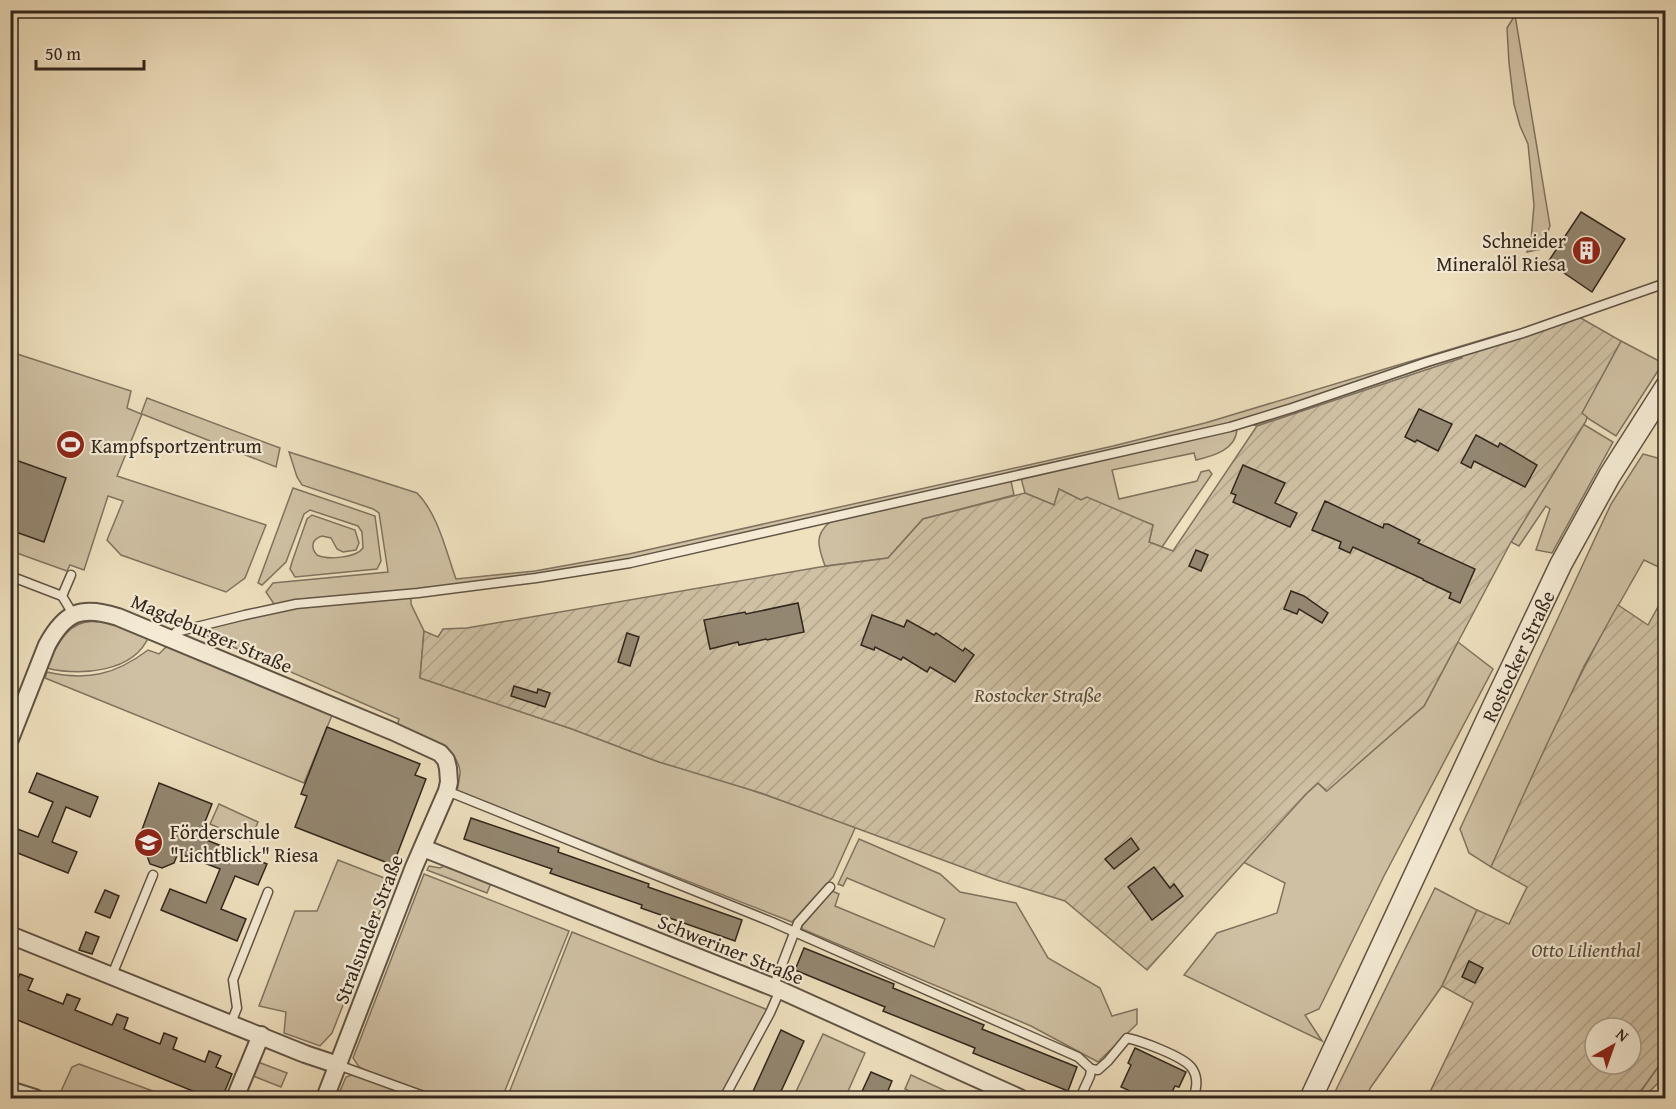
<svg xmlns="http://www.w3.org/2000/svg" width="1676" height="1109" font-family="'Gentium Book Plus',serif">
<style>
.green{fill:#cfc0a3;stroke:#807360;stroke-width:1.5}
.garden{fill:url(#garden-furrows);stroke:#807360;stroke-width:1.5;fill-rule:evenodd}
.building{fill:#948771;stroke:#32261d;stroke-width:1.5}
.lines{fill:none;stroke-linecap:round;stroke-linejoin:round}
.service-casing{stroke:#615445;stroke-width:11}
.minor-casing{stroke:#615445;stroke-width:20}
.tertiary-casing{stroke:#615445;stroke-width:24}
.service{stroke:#f5ebd5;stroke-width:8}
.minor{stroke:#f5ebd5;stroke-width:16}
.tertiary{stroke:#f5ebd5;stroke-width:21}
.labels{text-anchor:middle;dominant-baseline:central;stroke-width:4.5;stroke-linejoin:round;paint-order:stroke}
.poi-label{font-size:20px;fill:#32261d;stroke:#f5ebd5;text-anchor:start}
.street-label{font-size:20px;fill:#32261d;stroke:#f5ebd5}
.park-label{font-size:20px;font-style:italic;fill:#594c3e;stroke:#f5ebd5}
</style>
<defs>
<pattern id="garden-furrows" width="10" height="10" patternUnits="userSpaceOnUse" patternTransform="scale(1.5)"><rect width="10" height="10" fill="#cfc0a3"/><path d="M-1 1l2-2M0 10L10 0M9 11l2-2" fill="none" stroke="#b2a58c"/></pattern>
</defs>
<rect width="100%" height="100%" fill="#efe0be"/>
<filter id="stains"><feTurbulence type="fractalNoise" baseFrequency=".00333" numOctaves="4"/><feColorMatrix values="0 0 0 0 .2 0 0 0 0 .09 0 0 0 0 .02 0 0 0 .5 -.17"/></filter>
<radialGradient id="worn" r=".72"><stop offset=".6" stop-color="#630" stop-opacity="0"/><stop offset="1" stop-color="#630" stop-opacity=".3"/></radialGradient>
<g class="green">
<polygon points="1515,15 1550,226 1541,249 1527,252 1531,240 1534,205 1528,144 1520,126 1514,104 1509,63 1507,28"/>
<path d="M1508 332 1509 335 1381 374 1241 421 628 559 535 576 274 604 266 592 273 583 388 572 379 513 373 509 302 485 297 477 289 452 417 493C438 514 446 551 456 579L535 571 629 554 1113 446 1205 423Z"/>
<polygon points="1621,341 1663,363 1616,436 1581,414"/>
<polygon points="11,352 131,391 127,408 141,414 147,398 280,448 276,467 142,414 117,476 266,525 245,578 226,592 121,555 107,540 123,501 108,496 84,570 70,565 67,571 11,551"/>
<polygon points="1460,356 1463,358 1257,426 1254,425"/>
<polygon points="1583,424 1613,442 1552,553 1536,550 1550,509 1546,506 1519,546 1511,542"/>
<path d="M1237 429C1236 450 1213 456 1196 460L1194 453 1112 470 1119 499 1197 481 1201 472 1209 470 1212 474 1162 547 1149 542 1153 525 1081 500 1059 489 1054 505 1025 493 1021 478Z"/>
<polygon points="1643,454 1665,460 1665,570 1644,560 1584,666 1491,867 1469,853 1460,829 1611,504"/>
<path d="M1011 481 1014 495 923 519 888 558 825 566C819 548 813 536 830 522Z"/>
<path d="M293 488 375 516 381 561 377 569 295 577 290 569 292 562 307 519 312 515 355 530 359 543 356 550 343 552 337 549 331 538 322 536C312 539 310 547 317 555 327 560 356 558 363 548L362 532 358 526 310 510 304 514 286 562 262 585 258 583Z"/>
<path d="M411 596V604L424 631 420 678 572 729 659 762 710 776 856 826 833 877 792 922 457 791C458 785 460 778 460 772 458 744 419 736 397 727L399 719 201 633 199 631 276 610Z"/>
<path d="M101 618 149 636C134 673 80 676 46 668 57 645 68 618 98 622Z"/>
<polygon points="1458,642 1493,669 1384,876 1319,1009 1305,1015 1322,1041 1184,975 1217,933 1277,913 1285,883 1243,862 1306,794 1318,783 1326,791 1424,706"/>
<path d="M167 646 333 713 304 783 45 678 47 672C87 681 115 675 148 650L159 654Z"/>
<polygon points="219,804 258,822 250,841 210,824"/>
<polygon points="859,839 940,874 960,892 1016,903 1048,958 1100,988 1112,1016 1137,1009 1137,1024 1098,1062 1031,1026 802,929 802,926 832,891 839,894 835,906 934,947 945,919 847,878 843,886 838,884"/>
<polygon points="338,860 392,881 332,1033 320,1046 284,1033 286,1012 259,1006 295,911 317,911"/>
<polygon points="429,866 440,868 444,866 491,883 487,893 427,870"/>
<polygon points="424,874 569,931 502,1098 439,1098 371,1073 359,1067 353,1058"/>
<polygon points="1435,888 1477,910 1442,986 1371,1087 1365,1098 1332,1098"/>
<polygon points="572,932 768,1010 719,1098 507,1098"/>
<polygon points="823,1034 865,1053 845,1098 793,1098"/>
<polygon points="1665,1057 1665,1076 1643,1098 1636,1098"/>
<polygon points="258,1062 287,1073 281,1087 253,1076"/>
<polygon points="79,1064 172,1098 58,1098 72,1067"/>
<polygon points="352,1075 363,1076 421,1098 337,1098 346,1077"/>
<polygon points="911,1075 957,1096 956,1098 924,1098 905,1089"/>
</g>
<g class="garden">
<polygon points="1579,317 1621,341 1582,413 1587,417 1586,421 1511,542 1424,706 1327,791 1318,783 1306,794 1147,970 1065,901 997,880 761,793 659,762 572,729 420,678 424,631 438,637 443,629 467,628 820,567 888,558 923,519 1025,493 1054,505 1059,489 1081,500 1087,497 1153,525 1149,542 1173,551 1257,426 1462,358 1460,356"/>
<path d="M1665 594V1057L1636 1098H1427L1473 1003 1442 986 1477 910 1509 924 1527 887 1491 867C1531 778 1570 690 1618 605L1648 625ZM1595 1028H1631V1064H1595Z"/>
</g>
<g class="building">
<polygon points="1581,212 1625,239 1592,292 1548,262"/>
<polygon points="1419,409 1452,424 1438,451 1417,440 1415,442 1405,437"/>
<polygon points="1476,435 1498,447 1500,443 1537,465 1525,487 1474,461 1471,468 1461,463"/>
<polygon points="10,458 66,478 44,542 10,530"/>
<polygon points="1243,465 1285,483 1275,503 1297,513 1290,527 1233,502 1236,495 1231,493"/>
<polygon points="1325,501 1383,528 1384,524 1388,524 1420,540 1418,543 1475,569 1460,603 1449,598 1451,593 1423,580 1423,579 1353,547 1350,553 1339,548 1341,542 1312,530"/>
<polygon points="1196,550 1208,555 1201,571 1189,566"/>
<polygon points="1291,591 1304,596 1328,613 1322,623 1299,609 1297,614 1284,609"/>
<polygon points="798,603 804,632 767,640 766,639 739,645 738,642 710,649 704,620 745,612 746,614"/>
<polygon points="872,615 904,627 907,620 934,635 936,633 963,651 965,648 974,655 955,682 930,667 927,672 903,657 901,660 875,647 874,650 861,645"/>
<polygon points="627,633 639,637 630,666 618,662"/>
<polygon points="514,686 537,693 538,689 550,693 545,707 511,696"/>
<polygon points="327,727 420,764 415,775 426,779 393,865 295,827 307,796 301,794"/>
<polygon points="37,773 98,797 90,817 66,807 52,842 77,852 68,873 10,850 10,826 38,837 53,802 29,792"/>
<polygon points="159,783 212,804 199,837 267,864 258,885 235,876 221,909 246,919 237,941 161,910 170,889 206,903 220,869 178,853 174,863 162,868 150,864 145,850 136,846"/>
<polygon points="471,818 559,848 558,852 649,884 648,887 742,920 735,941 641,908 642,905 550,873 552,869 464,839"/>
<polygon points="1131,838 1139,849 1114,869 1105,859"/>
<polygon points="1154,867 1170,888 1174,884 1183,896 1152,920 1128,887"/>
<polygon points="105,890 119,896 110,918 95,912"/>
<polygon points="86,932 99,937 92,954 79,950"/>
<polygon points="804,948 894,984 893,988 984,1025 982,1029 1077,1067 1068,1091 973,1053 975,1048 883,1011 885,1007 795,970"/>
<polygon points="1469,961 1483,968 1475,983 1462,977"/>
<polygon points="20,974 33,979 28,990 63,1004 67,994 80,999 75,1010 112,1025 117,1014 128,1018 124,1029 138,1035 160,1044 164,1033 177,1038 173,1049 205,1062 209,1051 221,1056 216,1067 232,1074 222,1098 210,1098 10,1017 10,983 15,985"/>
<polygon points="781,1030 804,1041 778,1098 750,1098"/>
<polygon points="1135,1048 1186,1072 1179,1087 1175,1086 1169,1098 1145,1098 1121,1087 1131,1065 1128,1063"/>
<polygon points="871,1072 892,1081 885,1098 859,1098"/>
</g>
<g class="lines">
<defs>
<g id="service">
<polyline points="10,576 62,596 73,614"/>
<polyline points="62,596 71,575"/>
<polyline points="171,639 176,632 245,615 296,604 418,593 536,578 630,563 1230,427 1292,408 1427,362 1523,333 1666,283"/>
<polyline points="447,791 772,922 1078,1057 1091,1069 1090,1076 1080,1098"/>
<polyline points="112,975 153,875"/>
<polyline points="773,988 798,923 830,887"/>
<polyline points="231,1023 237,1008 233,980 268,892"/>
<polyline points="338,1065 429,1098"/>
<path d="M1091 1069 1098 1070 1108 1061 1127 1038C1141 1041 1182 1056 1191 1067 1199 1077 1197 1088 1193 1098"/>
<polyline points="724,1098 770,1013 780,990"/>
</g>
<g id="minor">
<path d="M10 739 47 645C65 612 81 605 118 617L392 731 440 753 446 760 448 768 449 782 447 791 414 867 325 1098"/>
<polyline points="423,848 780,990 1020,1098"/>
<polyline points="10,935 305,1054 338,1065"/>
<polyline points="10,1090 35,1098"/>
<polyline points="235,1098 261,1035"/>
</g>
<g id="tertiary">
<path id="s1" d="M1311 1098 1494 705 1561 564 1610 475 1666 387"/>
</g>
</defs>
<use href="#service" class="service-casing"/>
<use href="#minor" class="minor-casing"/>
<use href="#tertiary" class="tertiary-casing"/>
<use href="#service" class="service"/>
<use href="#minor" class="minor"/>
<use href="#tertiary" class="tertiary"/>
</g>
<defs>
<symbol id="building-disc" viewBox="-11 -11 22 22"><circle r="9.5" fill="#8f2418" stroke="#f5ebd5"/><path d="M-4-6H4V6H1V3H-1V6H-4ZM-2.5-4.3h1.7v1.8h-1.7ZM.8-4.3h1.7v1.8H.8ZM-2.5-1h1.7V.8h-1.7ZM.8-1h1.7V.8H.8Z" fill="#fff"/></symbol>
<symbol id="stadium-disc" viewBox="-11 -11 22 22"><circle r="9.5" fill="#8f2418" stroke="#f5ebd5"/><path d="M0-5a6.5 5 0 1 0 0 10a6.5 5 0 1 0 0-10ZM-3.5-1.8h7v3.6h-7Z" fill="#fff"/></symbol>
<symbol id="school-disc" viewBox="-11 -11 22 22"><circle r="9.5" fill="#8f2418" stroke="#f5ebd5"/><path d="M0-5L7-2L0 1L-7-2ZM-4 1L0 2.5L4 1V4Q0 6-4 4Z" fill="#fff"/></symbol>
</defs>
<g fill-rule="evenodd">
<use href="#building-disc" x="1570" y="234" width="33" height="33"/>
<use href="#stadium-disc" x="54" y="428" width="33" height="33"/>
<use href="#school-disc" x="132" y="826" width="33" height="33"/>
</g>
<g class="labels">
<g class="poi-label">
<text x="1566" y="240" text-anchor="end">Schneider<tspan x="1566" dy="23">Mineralöl Riesa</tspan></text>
<text x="91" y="445">Kampfsportzentrum</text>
<text x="170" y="831">Förderschule<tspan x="170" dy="23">"Lichtblick" Riesa</tspan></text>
</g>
<g class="street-label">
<text transform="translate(212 633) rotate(23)">Magdeburger Straße</text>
<text stroke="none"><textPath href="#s1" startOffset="488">Rostocker Straße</textPath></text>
<text transform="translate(368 929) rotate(-69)">Stralsunder Straße</text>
<text transform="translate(731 949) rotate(22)">Schweriner Straße</text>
</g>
<g class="park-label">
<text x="1038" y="694">Rostocker Straße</text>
<text x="1586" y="949">Otto Lilienthal</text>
</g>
</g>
<rect width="1676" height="1109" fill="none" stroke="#efe0be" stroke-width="36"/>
<rect x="12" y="12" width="1652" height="1085" fill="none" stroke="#32261d" stroke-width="3"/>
<rect x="18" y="18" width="1640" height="1073" fill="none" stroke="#32261d" stroke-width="1.5"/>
<g transform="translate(1613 1046) rotate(40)"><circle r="28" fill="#f5ebd5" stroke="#a79c8b" stroke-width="1.5"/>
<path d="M0-4.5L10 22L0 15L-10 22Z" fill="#8f2418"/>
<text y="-9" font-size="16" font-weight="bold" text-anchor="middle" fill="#32261d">N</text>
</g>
<path d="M36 60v9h108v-9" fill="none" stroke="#32261d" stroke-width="3"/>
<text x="45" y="60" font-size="18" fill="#32261d" stroke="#f5ebd5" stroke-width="4.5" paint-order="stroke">50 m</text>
<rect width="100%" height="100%" filter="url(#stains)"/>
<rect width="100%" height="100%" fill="url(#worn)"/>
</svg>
